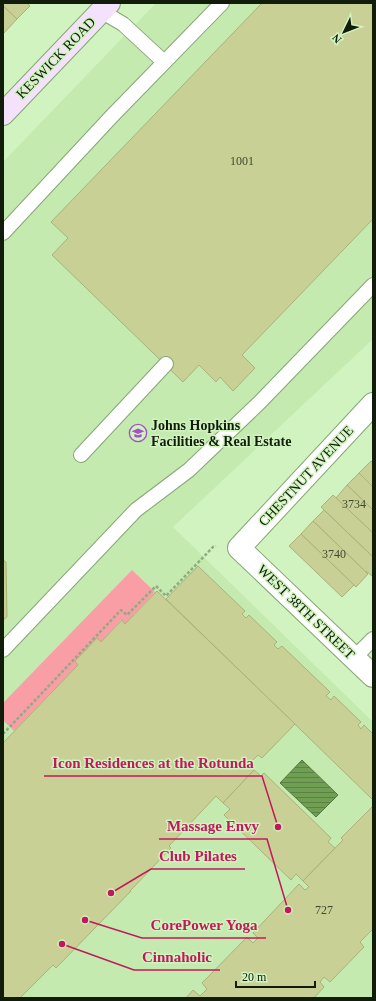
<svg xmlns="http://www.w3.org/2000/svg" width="376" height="1001" font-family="Georgia,serif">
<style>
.built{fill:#c4eaaf}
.green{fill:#fa9ea5}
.water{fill:url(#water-rules);stroke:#54783e}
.building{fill:#c8d096;stroke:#aab279}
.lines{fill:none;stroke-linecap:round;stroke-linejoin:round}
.lane-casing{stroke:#86a675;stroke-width:16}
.street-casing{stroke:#86a675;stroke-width:24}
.secondary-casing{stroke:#86a675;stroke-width:24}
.path{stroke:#90aa81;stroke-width:2.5;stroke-dasharray:3 2;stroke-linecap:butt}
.lane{stroke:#fff;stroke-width:14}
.street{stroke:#fff;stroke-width:22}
.secondary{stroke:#f4e2fc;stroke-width:22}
.labels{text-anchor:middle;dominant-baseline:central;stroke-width:3;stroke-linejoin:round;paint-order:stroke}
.number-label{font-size:12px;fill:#3f4a2d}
.street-label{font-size:14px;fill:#111d0a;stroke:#d1f3bf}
.poi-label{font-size:14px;font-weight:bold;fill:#111d0a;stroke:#d1f3bf;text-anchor:start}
.leader{fill:none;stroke:#c2185b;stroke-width:1.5}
.callout-dot{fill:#c2185b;stroke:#d1f3bf;stroke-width:1.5}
.callout-label{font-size:15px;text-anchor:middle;font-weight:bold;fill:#c2185b;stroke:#d1f3bf;stroke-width:3;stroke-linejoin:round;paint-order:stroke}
</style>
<defs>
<pattern id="water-rules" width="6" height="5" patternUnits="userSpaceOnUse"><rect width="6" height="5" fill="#709f54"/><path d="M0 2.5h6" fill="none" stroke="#5b8144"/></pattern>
</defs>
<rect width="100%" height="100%" fill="#d1f3bf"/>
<polygon class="built" points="156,3 373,3 373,339 173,527 373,722 373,998 3,998 3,162"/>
<polygon class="green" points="132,570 155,592 125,624 121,620 101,642 97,638 75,661 78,665 14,731 3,720 3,703"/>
<polygon class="water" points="302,760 338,795 316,817 280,783"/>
<g class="building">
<polygon points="3,3 27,3 30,6 17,19 3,6"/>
<polygon points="262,3 373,3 373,219 242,355 255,368 233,391 220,377 216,382 199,365 183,382 52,255 68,238 51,222"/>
<polygon points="3,6 17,19 4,33 3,32"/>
<polygon points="371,461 373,463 373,487 359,473"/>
<polygon points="359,473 373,487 373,510 347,485"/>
<polygon points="347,485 373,510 373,533 336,498"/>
<polygon points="333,495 373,533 373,557 321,507"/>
<polygon points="324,510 373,557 373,575 372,576 366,571 365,572 368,574 313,521"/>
<polygon points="313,521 368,574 356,587 301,534"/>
<polygon points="301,534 354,585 342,597 289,546"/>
<polygon points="3,560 6,562 7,617 3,620"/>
<polygon points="198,566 245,611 242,614 246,618 249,615 277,642 274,645 278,649 282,646 330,692 326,696 331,700 334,696 361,722 358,725 361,729 364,725 373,734 373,800 166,599"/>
<polygon points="157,591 295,724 262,758 258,755 249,764 254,770 223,803 216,796 169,846 171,848 130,891 131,891 56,968 53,965 20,998 3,998 3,743 78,665 75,661 97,638 101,642 122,620 125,624"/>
<polygon points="254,770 261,776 264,773 331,838 328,842 335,848 303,881 296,874 291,880 224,815 230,809 223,803"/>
<polygon points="373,806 373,929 360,942 364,947 330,982 324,977 320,982 324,987 314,998 186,998 193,990 200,996 207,989 202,983 247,937 253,943 258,938 253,933 299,884 305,890 309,887 303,881 343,840 341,838"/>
</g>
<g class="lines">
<defs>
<g id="lane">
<polyline points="101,11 123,24 164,62"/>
<polyline points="3,233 112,116 222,3"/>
<polyline points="81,455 166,364"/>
<polyline points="3,650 136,510 189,470 260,402 373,285"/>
<polyline points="354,658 373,639"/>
</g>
<polyline id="street" points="373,404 239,548 373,676"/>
<polyline id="secondary" points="3,114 109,3"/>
</defs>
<use href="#lane" class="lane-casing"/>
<use href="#street" class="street-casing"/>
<use href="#secondary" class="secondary-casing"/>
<polyline class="path" points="3,734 121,610 127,615 156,586 166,596 213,547 216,546"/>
<use href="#lane" class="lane"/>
<use href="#street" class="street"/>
<use href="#secondary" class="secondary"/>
</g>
<defs>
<symbol id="university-ring" viewBox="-11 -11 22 22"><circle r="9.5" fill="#d1f3bf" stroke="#a354c4" stroke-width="1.5"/><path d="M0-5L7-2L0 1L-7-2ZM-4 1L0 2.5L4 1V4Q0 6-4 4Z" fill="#a354c4"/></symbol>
</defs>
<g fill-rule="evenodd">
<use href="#university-ring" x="128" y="423" width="20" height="20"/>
</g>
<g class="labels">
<g class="number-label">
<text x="242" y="161">1001</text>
<text x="354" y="504">3734</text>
<text x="334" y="554">3740</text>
<text x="324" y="910">727</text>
</g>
<g class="street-label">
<text transform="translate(56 58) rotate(-46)">KESWICK ROAD</text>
<text transform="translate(306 476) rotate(-47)">CHESTNUT AVENUE</text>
<text transform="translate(306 612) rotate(44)">WEST 38TH STREET</text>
</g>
<g class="poi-label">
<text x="151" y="425">Johns Hopkins<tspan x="151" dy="16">Facilities &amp; Real Estate</tspan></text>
</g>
</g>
<path class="leader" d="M278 827L262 776H44M288 910L267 839H159M111 893L151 869H245M85 920L142 938H266M62 944L134 970H220"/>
<g class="callout-dot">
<circle cx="278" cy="827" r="4"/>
<circle cx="288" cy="910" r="4"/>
<circle cx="111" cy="893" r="4"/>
<circle cx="85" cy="920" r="4"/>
<circle cx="62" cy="944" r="4"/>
</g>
<g class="callout-label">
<text x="153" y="768">Icon Residences at the Rotunda</text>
<text x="213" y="831">Massage Envy</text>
<text x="198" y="861">Club Pilates</text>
<text x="204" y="930">CorePower Yoga</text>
<text x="177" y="962">Cinnaholic</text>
</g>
<rect width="376" height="1001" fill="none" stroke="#111d0a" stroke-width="8"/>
<g transform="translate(344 32) rotate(227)" stroke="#d1f3bf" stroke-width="3" paint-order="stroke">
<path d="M0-3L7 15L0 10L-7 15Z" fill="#111d0a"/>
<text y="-6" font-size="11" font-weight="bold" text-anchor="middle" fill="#111d0a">N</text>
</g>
<path d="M236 981v6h79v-6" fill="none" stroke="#111d0a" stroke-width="2"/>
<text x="242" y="981" font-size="12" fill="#111d0a" stroke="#d1f3bf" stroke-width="3" paint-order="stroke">20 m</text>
</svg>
